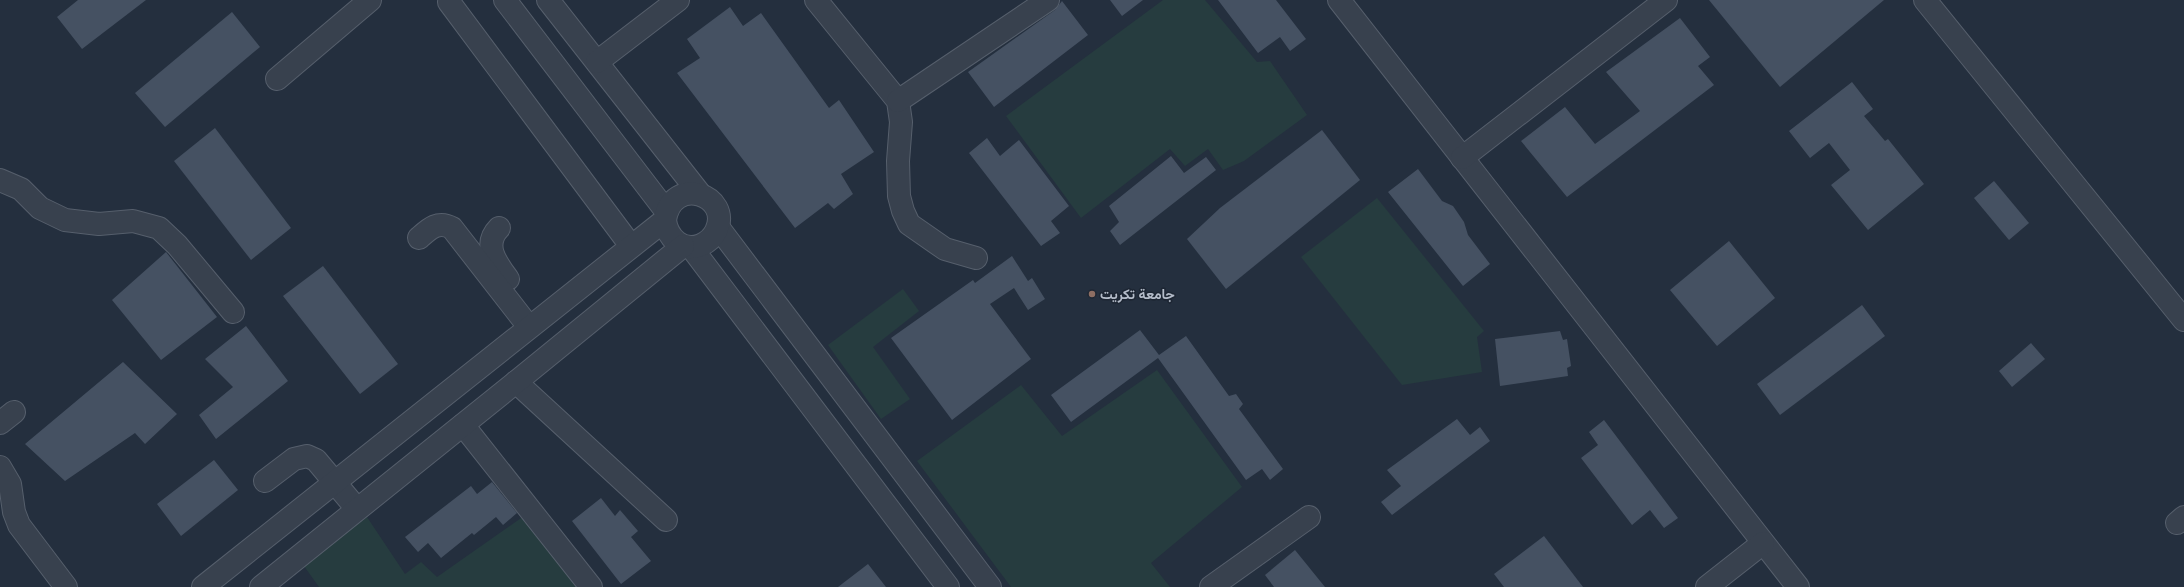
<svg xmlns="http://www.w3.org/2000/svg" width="2184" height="587" font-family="Figtree,Vazirmatn,sans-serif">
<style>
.green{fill:#263c3f}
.building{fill:#455162}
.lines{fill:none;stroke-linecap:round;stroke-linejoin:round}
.minor-casing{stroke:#565f6c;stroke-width:24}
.minor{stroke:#38414e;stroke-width:22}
.education-dot{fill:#8d6e63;stroke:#1d2633;stroke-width:1.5}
.labels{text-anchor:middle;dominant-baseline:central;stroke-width:3;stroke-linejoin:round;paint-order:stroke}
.poi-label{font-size:14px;font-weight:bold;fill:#b4bcc9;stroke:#1d2633;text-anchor:start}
</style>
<rect width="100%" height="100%" fill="#242f3e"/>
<g class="green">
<polygon points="1163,0 1205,0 1257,62 1270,61 1307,115 1244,161 1223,170 1208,149 1185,166 1170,149 1081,218 1006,116"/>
<polygon points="1377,198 1484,331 1477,337 1482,372 1402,385 1301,257"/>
<polygon points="903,289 919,311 873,347 910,399 881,419 828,345"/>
<polygon points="1157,370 1242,487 1151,563 1170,587 1011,587 917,461 1021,385 1062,436"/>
<polygon points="524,516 576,587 319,587 304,566 367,517 405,574 421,562 437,577"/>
</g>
<g class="building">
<polygon points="78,0 146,0 82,49 57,17"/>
<polygon points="1110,0 1143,0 1122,16"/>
<polygon points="1218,0 1276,0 1306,39 1290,51 1280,37 1258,53"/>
<polygon points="1709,0 1884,0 1780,87"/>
<polygon points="1062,1 1088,35 994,107 968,72 1055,10"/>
<polygon points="730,7 743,26 761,13 829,108 839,100 874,152 841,174 853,194 834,209 828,203 795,228 677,73 700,58 687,39"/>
<polygon points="232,12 260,47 165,127 135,93"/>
<polygon points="1680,18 1710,57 1698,66 1714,85 1567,197 1521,141 1565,107 1595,144 1640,111 1606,72"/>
<polygon points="1852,82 1873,109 1864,116 1885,141 1888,139 1924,184 1868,230 1831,185 1850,170 1829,143 1810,158 1789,131"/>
<polygon points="215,128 291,228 251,260 174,161"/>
<polygon points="1322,130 1360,180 1226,289 1187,239 1220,208"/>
<polygon points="987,138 1000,156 1019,140 1069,206 1051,221 1060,233 1041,246 969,153"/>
<polygon points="1171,156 1184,173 1206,157 1216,170 1120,245 1110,231 1119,222 1109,206"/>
<polygon points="1418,169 1442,201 1453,206 1464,222 1468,235 1490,264 1463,286 1388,192"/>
<polygon points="1994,181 2029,223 2009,240 1974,198"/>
<polygon points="1729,241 1775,298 1717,346 1670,290"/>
<polygon points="166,252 217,317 161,360 112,300"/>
<polygon points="1012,256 1028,281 1032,278 1045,299 1028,310 1014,288 990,304 1031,359 952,420 891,338 973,280 975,283"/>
<polygon points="323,266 398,364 360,394 283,296"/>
<polygon points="1862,305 1885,336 1780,415 1757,384"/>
<polygon points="246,326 288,381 216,439 199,415 233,387 205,359"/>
<polygon points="1140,330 1159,355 1186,336 1229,396 1236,394 1243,404 1239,409 1283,469 1270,480 1262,469 1246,480 1158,358 1071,422 1051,395"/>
<polygon points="1560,331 1563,340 1567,339 1571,366 1567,368 1568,376 1500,386 1495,339"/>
<polygon points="2031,343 2045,359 2012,387 1999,371"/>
<polygon points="123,362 177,414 145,444 135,433 65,481 25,444"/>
<polygon points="1457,419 1470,435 1480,427 1490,441 1392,515 1381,502 1401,486 1387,470"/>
<polygon points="1604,420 1678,518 1664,528 1650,510 1632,525 1581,458 1598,445 1589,432"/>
<polygon points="214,460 238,490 181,536 157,504"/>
<polygon points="492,482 517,513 503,525 496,517 474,535 472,533 441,558 428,543 418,552 405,537 471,486 477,494"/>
<polygon points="601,498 615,516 620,510 638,531 631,537 651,561 621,584 572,521"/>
<polygon points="1544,536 1583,587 1504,587 1494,574"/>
<polygon points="1295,550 1325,587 1274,587 1265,575"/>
<polygon points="868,564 886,587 838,587"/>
</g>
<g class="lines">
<defs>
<g id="minor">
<polyline points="505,0 666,211"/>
<polyline points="548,0 700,194"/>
<polyline points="816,0 898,101 901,122 898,161 899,196 903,211 909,224 945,249 976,258"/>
<polyline points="1339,0 1798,587"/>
<polyline points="1925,0 2184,320"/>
<polyline points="449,2 631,246"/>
<polyline points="597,62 678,0"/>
<polyline points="277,79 370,0"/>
<polyline points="898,101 1048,0"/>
<polyline points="1462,158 1666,0"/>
<polyline points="0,180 21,189 40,208 65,220 99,224 133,221 159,228 177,245 233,312"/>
<polyline points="718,227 990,587"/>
<path d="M499 228C482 245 497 264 508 279"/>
<path d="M419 238C429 229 438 220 452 228L529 327"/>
<polyline points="691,247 948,587"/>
<polyline points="516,382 666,520"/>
<polyline points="0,423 14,412"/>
<polyline points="463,425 591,587"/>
<polyline points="0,467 10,484 14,512 19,525 66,587"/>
<polyline points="265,481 294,459 307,456 316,460 357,509"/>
<polyline points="2177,523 2184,517"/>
<path d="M203 587 665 220C672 174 733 195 716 231 713 237 708 242 701 245 682 253 667 237 665 220"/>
<polyline points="261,587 516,382 683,246"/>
<polyline points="1211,587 1309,517"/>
<polyline points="1707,587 1763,543"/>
</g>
</defs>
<use href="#minor" class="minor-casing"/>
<use href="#minor" class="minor"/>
</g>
<circle class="education-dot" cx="1092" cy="294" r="4"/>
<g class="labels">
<g class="poi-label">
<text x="1100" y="294">جامعة تكريت</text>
</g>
</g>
</svg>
